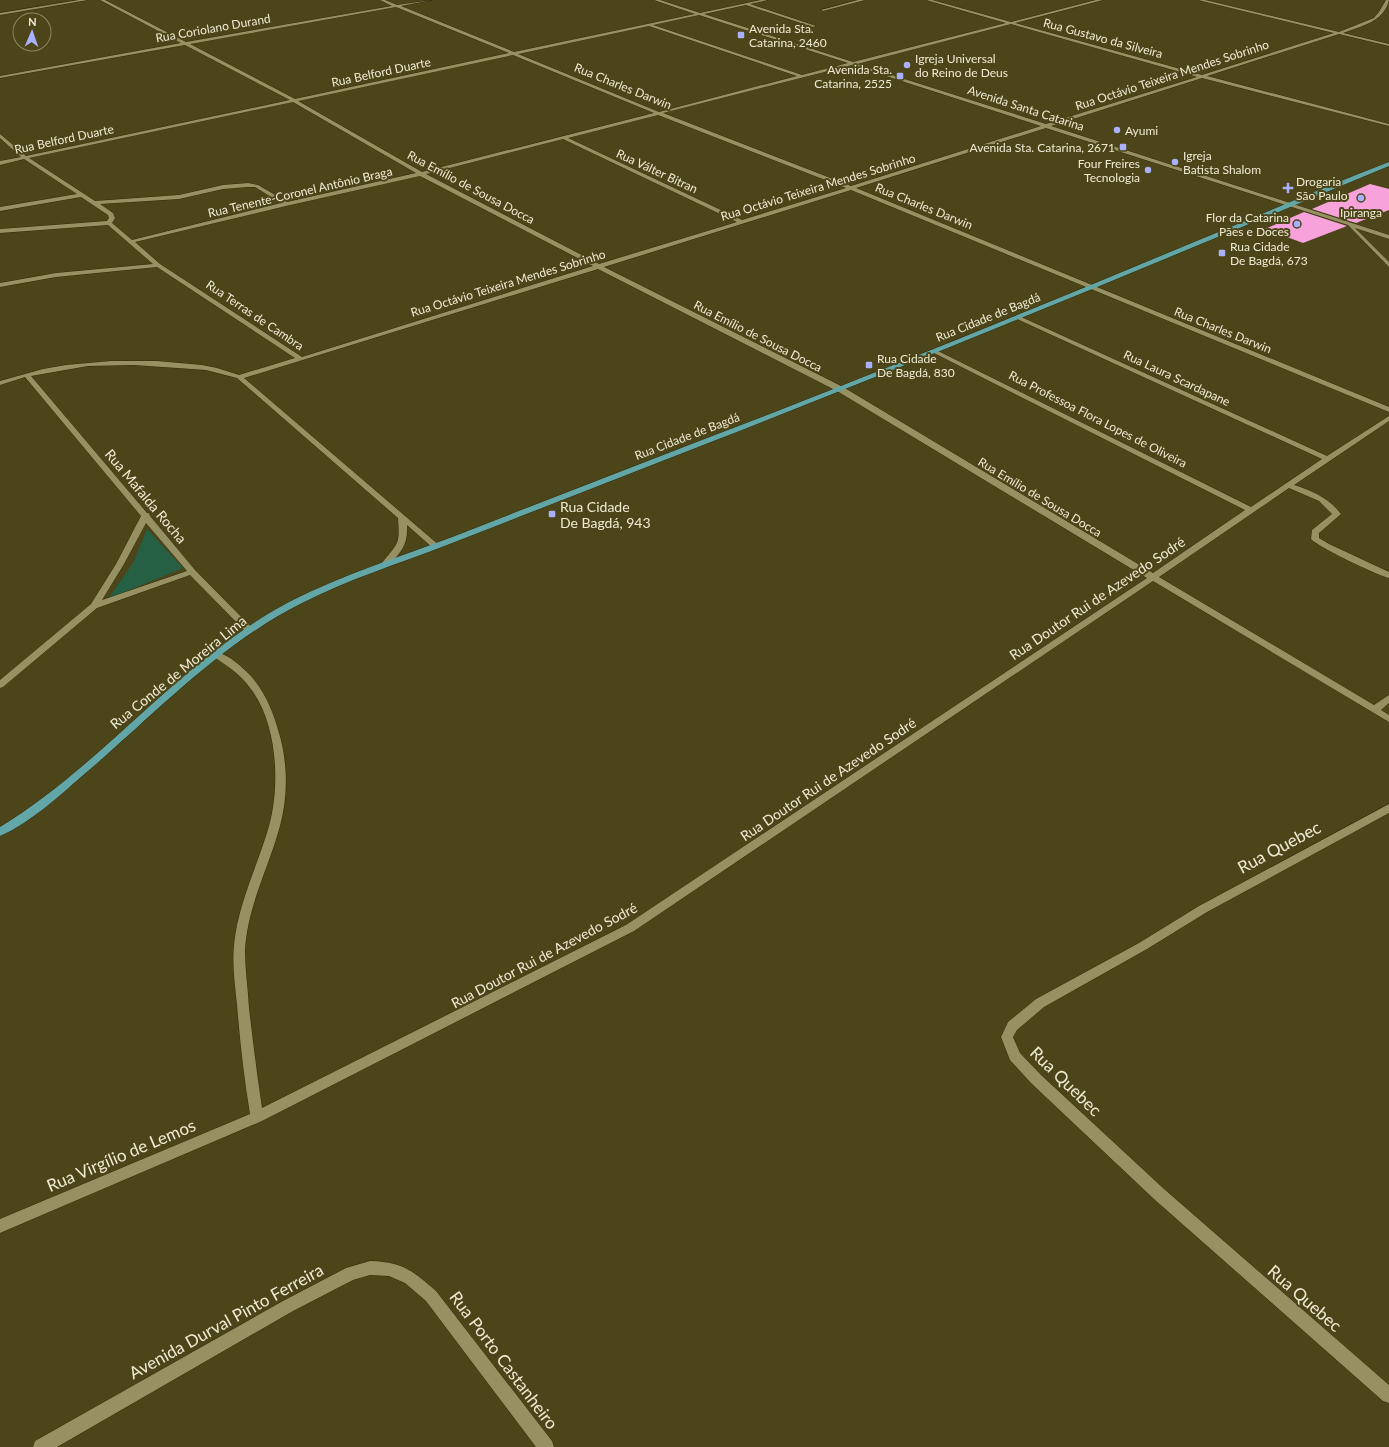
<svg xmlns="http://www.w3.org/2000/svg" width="1389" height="1447" font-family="Lato,sans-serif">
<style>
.green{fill:#256044}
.building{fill:#f8a2db}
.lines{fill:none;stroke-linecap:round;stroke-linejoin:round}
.minor-casing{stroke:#302b09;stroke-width:1}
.major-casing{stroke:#302b09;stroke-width:1}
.minor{fill:#979062;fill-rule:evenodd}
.major{fill:#62a6a8;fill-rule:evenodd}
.poi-dot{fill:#aab0fb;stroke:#4c4519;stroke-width:1.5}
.labels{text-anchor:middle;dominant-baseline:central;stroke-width:4;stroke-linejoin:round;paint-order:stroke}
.far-street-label{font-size:12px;fill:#efebd3;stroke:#4c4519}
.far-poi-label{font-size:12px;fill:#efebd3;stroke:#4c4519;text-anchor:start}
.street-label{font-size:14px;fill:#efebd3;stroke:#4c4519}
.poi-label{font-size:14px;fill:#efebd3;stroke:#4c4519;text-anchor:start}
.near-street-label{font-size:17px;fill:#efebd3;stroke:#4c4519}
</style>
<rect width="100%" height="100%" fill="#4c4519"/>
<polygon class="green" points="147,529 183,568 108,599 133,563"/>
<g class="building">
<polygon points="1370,184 1389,189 1389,210 1356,223 1312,209"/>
<polygon points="1304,212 1347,226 1303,243 1265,229"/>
</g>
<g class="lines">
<defs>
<g id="minor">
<polygon points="79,0 88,0 0,15 0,13"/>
<path d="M100 0H105L186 42 392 6 380 0H385L397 5 432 0 401 6 514 52 695 14 654 0H660L700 13 761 0H768L750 4 816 26 813 27 746 5 704 14 853 62 1006 23 926 0H932L1011 22 1096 0H1103L1015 23 1202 75 1334 33 1198 0H1205L1339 32 1374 18 1379 12 1386 0H1389C1384 22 1361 26 1343 33L1389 44V46L1339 34 1207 76 1389 124V126L1202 78 1051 126 1389 235V239L1355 228 1389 262V267L1348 225 1046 128 856 188 1389 407V412L851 190 604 267 843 387 1153 573 1245 510 932 352V350H936L1251 507 1322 459 1015 318V316H1019L1327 456 1389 416V421L1294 485C1312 491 1329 498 1341 514L1319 533V538L1329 544 1389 572V578C1377 575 1318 547 1311 539L1312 530 1332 514 1319 501 1289 488 1159 577 1374 705 1389 695V703L1381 710 1389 715V722L1153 581 634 931 262 1121 0 1233V1219L250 1114C244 1078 240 1042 237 1005 235 985 232 965 234 945 238 903 258 865 269 826 281 783 277 718 247 684 237 672 226 665 214 657L212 655 214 653C224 650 242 667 249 674 264 690 273 711 279 733 288 763 288 796 280 826 269 867 247 907 245 951 245 970 248 989 249 1008 253 1042 257 1075 262 1108L626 925 1147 578 837 391 598 269 244 378 440 546 436 549 433 548 407 525C408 545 402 551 389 565L386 566 382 563C398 542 400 546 398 518L237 378 206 370 134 365 88 366 31 376 147 513H149L150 516 195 570 254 630 249 633 246 632 190 575 97 608 3 687 0 688V680L91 604 116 564 141 516 25 377 0 385V381L43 369 66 365 111 361H157L202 365 217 368 239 375 295 358 157 267 56 277 0 287V283L56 273 153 264 108 225 0 233V229L107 221 109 218 108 215 81 197 0 211V207L77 194 24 159 0 165V161L21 157 0 138V134L26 156 290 100 185 45 0 78V76L181 43ZM396 7 509 53 295 99 190 44ZM699 15 848 63 802 75 653 25ZM1011 24 1191 75 1197 77 1046 124 857 64ZM649 26 797 76 659 112 518 54ZM513 55 654 113 422 172 298 101ZM852 65 1041 126 851 186 663 113ZM293 102 416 173 287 202 258 185 248 183 223 185 179 195 95 201 29 158ZM658 115 846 188 742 220 568 138ZM563 139 737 222 599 264 426 174ZM420 176 593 266 302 357 160 264 135 242 286 206ZM248 187H255L281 203 132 240 112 223 115 218 113 213 100 204 179 199 223 189ZM146 523 187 571 102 600 124 564Z"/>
<polygon points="858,0 865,0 823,11 821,10"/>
<polygon points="1389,804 1389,813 1207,912 1147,949 1044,1007 1017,1030 1013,1037 1020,1053 1041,1075 1164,1189 1389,1385 1389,1403 1383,1401 1154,1199 1031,1083 1010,1060 1001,1037 1008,1022 1036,999 1139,943 1199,906"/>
<path d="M370 1261C402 1262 412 1270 436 1291L552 1441 554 1447H536L426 1301 405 1283 389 1276 370 1275 353 1280 293 1311 57 1447H33L35 1441 283 1301 346 1268Z"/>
</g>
<path id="major" d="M1389 162V166C1165 259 942 352 716 440 626 475 537 510 447 545 398 564 349 579 302 603 220 644 156 713 88 771 61 794 32 822 0 836V827C105 763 180 660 289 602 342 575 399 557 455 536 562 494 668 453 775 412 913 358 1050 302 1187 245 1254 218 1321 188 1389 162Z"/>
</defs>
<use href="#minor" class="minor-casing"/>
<use href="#major" class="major-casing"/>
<use href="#minor" class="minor"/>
<use href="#major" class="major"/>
</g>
<g class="poi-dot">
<rect x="737" y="31" width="8" height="8" rx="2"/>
<circle cx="907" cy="65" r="4"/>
<rect x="896" y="72" width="8" height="8" rx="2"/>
<circle cx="1117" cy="130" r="4"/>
<rect x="1119" y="143" width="8" height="8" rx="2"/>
<circle cx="1175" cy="162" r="4"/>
<circle cx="1148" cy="170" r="4"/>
<path d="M1286 182h4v4h4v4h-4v4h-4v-4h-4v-4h4z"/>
<circle cx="1361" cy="198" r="4"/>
<circle cx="1297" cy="224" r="4"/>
<rect x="1218" y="249" width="8" height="8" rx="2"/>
<rect x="865" y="361" width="8" height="8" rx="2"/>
<rect x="548" y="510" width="8" height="8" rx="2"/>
</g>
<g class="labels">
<g class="far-street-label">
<text transform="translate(213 28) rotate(-10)">Rua Coriolano Durand</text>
<text transform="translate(1103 38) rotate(15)">Rua Gustavo da Silveira</text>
<text transform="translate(381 72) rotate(-12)">Rua Belford Duarte</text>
<text transform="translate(1172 75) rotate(-18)">Rua Octávio Teixeira Mendes Sobrinho</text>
<text transform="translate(623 86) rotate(22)">Rua Charles Darwin</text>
<text transform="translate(1026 108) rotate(18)">Avenida Santa Catarina</text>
<text transform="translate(64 139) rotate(-12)">Rua Belford Duarte</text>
<text transform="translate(657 171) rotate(25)">Rua Válter Bitran</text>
<text transform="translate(471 187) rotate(28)">Rua Emílio de Sousa Docca</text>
<text transform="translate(818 187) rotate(-17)">Rua Octávio Teixeira Mendes Sobrinho</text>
<text transform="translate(300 192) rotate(-13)">Rua Tenente-Coronel Antônio Braga</text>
<text transform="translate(924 206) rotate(22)">Rua Charles Darwin</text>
<text transform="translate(508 283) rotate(-17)">Rua Octávio Teixeira Mendes Sobrinho</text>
<text transform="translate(255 315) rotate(34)">Rua Terras de Cambra</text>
<text transform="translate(988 317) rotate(-22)">Rua Cidade de Bagdá</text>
<text transform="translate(1223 330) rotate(22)">Rua Charles Darwin</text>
<text transform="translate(758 336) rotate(27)">Rua Emílio de Sousa Docca</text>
<text transform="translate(1177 378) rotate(25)">Rua Laura Scardapane</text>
<text transform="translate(1098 419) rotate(27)">Rua Professoa Flora Lopes de Oliveira</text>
<text transform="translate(687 436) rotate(-21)">Rua Cidade de Bagdá</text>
<text transform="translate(1040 497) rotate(31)">Rua Emílio de Sousa Docca</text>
</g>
<g class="far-poi-label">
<text x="749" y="28">Avenida Sta.<tspan x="749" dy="14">Catarina, 2460</tspan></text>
<text x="915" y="58">Igreja Universal<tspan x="915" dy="14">do Reino de Deus</tspan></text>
<text x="892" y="69" text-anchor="end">Avenida Sta.<tspan x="892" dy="14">Catarina, 2525</tspan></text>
<text x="1125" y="130">Ayumi</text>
<text x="1115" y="147" text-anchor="end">Avenida Sta. Catarina, 2671</text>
<text x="1183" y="155">Igreja<tspan x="1183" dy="14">Batista Shalom</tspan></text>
<text x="1140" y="163" text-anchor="end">Four Freires<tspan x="1140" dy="14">Tecnologia</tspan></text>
<text x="1296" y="181">Drogaria<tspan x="1296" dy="14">São Paulo</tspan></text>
<text x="1361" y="212" text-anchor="middle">Ipiranga</text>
<text x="1289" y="217" text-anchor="end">Flor da Catarina<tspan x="1289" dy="14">Pães e Doces</tspan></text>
<text x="1230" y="246">Rua Cidade<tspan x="1230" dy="14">De Bagdá, 673</tspan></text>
<text x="877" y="358">Rua Cidade<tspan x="877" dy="14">De Bagdá, 830</tspan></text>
</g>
<g class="street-label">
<text transform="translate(146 496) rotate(50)">Rua Mafalda Rocha</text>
<text transform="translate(1097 598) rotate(-34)">Rua Doutor Rui de Azevedo Sodré</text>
<text transform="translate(178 672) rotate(-39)">Rua Conde de Moreira Lima</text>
<text transform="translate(828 779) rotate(-34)">Rua Doutor Rui de Azevedo Sodré</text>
<text transform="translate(544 955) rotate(-28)">Rua Doutor Rui de Azevedo Sodré</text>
</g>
<g class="poi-label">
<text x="560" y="506">Rua Cidade<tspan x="560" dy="16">De Bagdá, 943</tspan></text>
</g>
<g class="near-street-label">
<text transform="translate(1279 847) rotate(-28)">Rua Quebec</text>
<text transform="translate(1066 1081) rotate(44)">Rua Quebec</text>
<text transform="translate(121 1155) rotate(-23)">Rua Virgílio de Lemos</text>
<text transform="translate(1305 1298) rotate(41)">Rua Quebec</text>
<text transform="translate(226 1321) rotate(-29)">Avenida Durval Pinto Ferreira</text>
<text transform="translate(504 1360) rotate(53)">Rua Porto Castanheiro</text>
</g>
</g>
<g transform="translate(32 32) rotate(2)"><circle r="19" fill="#4c4519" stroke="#8d8763"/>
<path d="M0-3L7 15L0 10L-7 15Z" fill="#aab0fb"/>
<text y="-6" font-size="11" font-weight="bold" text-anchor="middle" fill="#efebd3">N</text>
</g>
</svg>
